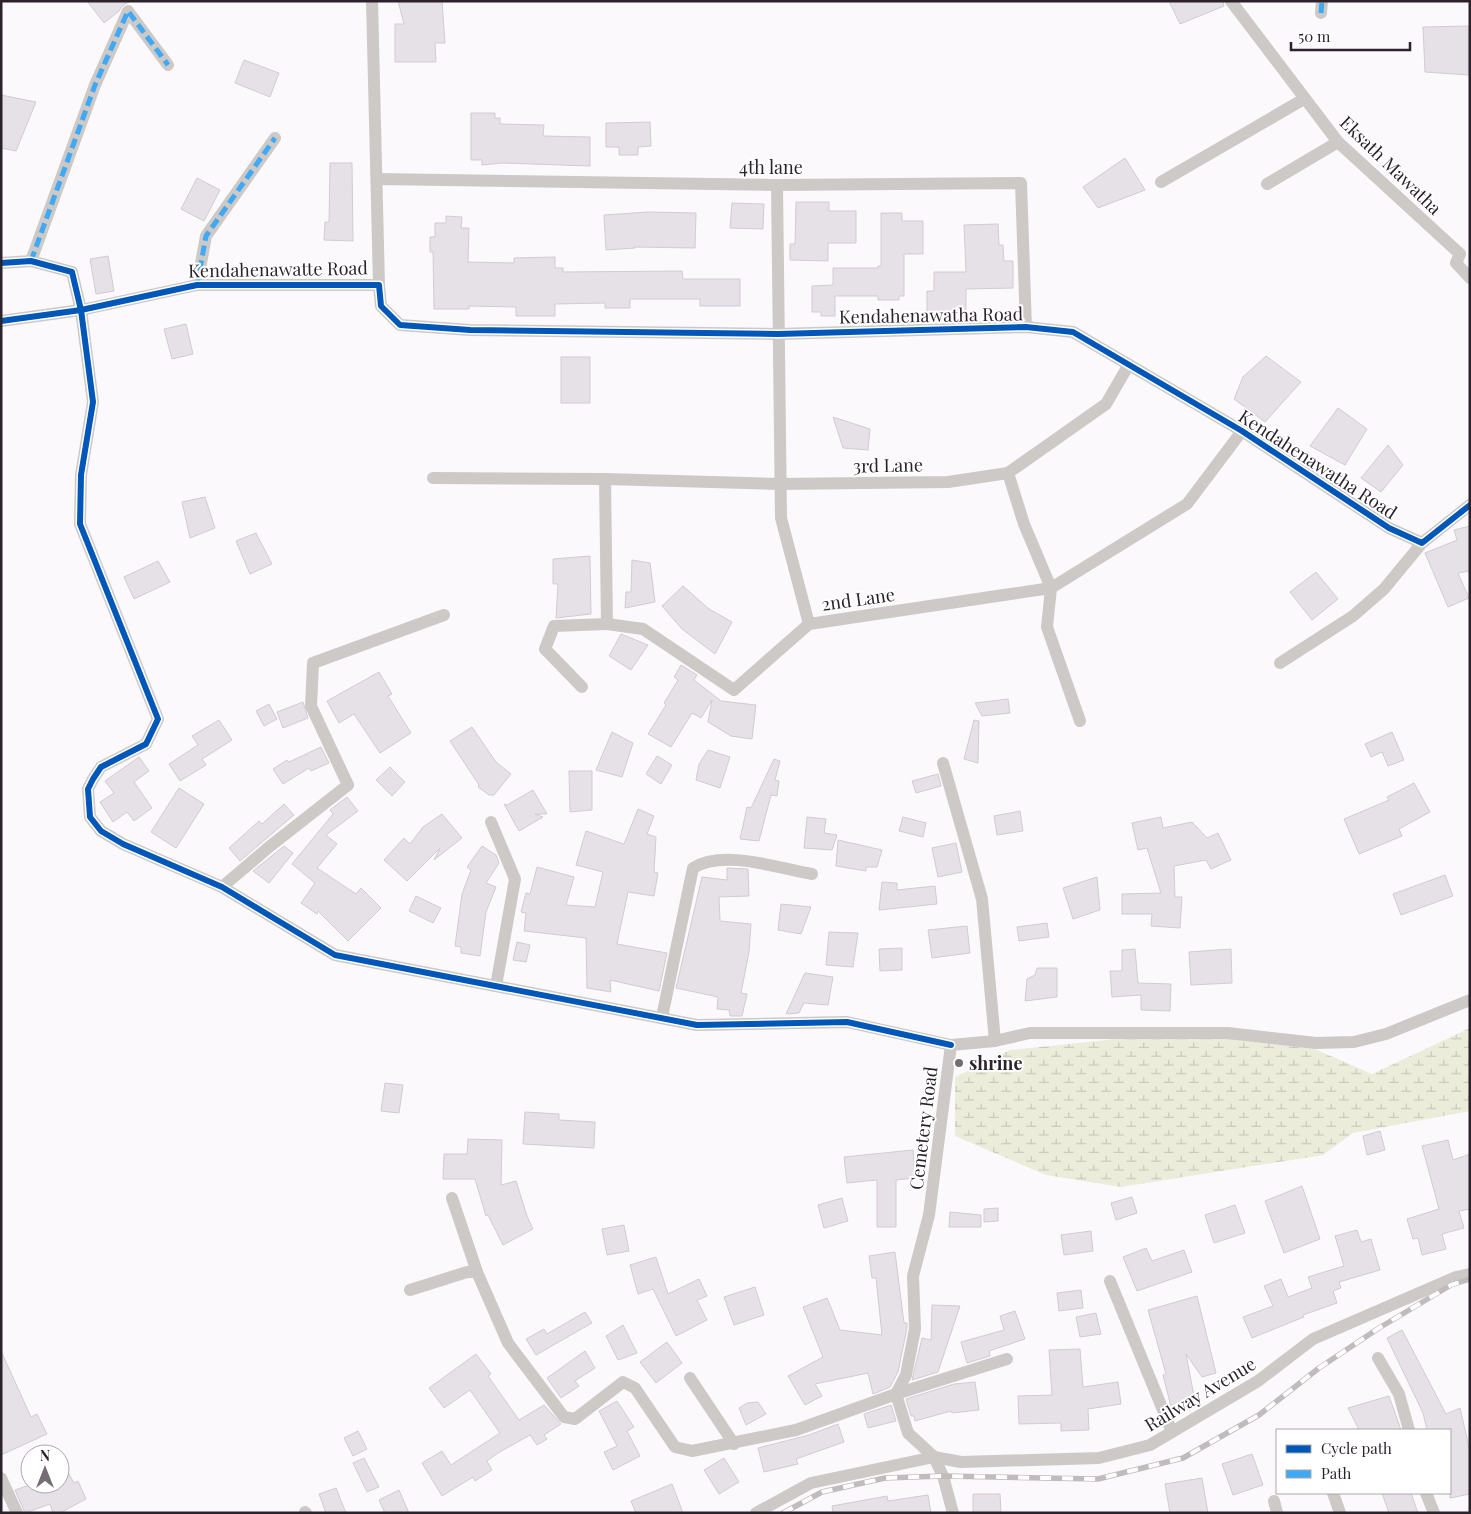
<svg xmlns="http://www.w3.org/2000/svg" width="1471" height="1514" font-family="'Playfair Display',serif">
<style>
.wetland{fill:url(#wetland-marsh)}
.building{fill:#e6e1e7;stroke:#d1cbd2}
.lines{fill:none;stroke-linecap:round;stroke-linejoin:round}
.street{stroke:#cdc9c7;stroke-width:12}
.rail-casing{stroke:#c0bcbc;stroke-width:5.5}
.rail{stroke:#fff;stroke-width:4;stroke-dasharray:11;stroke-linecap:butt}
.quiet{stroke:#3fa9f5;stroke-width:5;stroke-dasharray:10 5;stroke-linecap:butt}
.cycleway-casing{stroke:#fff;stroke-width:9}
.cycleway{stroke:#0057b8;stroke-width:6}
.poi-dot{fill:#746d75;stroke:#fff;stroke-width:2}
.labels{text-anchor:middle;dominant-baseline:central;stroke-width:4;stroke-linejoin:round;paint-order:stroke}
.street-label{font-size:18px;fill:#2b222c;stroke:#fff}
.poi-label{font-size:18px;font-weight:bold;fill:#2b222c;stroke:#fff;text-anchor:start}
</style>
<defs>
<pattern id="wetland-marsh" width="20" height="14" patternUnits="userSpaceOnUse" patternTransform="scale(1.25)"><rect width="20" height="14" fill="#ebecda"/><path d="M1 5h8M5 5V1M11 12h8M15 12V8" fill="none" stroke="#cacabb"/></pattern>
</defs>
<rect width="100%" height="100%" fill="#fcf9fd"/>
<polygon class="wetland" points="1470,1028 1470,1111 1353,1133 1323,1155 1121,1187 1046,1175 955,1136 955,1077 1010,1050 1164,1034 1278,1033 1372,1074"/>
<g class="building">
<polygon points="87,1 131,1 123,5 119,11 104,23"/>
<polygon points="398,1 442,1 445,43 435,43 436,62 395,62 395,24 404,24"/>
<polygon points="1169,1 1223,1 1224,6 1180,24"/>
<polygon points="1469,26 1469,75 1425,72 1423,27"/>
<polygon points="244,60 279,73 270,97 235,83"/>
<polygon points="1,95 36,102 16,151 1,148"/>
<polygon points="471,113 495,113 495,118 500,118 500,124 544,125 543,136 590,137 590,166 502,163 482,165 482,160 471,160"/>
<polygon points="650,122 651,146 638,147 638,155 619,155 619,147 606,147 606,123"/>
<polygon points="1125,158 1145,190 1098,208 1083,187"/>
<polygon points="330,163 352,163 353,241 324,240 325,222 329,222"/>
<polygon points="197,178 220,190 204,221 181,209"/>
<polygon points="796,202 829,202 829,211 856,211 856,243 828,243 828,261 790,260 790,244 795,244"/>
<polygon points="732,203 764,204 763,229 730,228"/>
<polygon points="648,212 696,213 695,248 634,247 635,248 606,250 604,215"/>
<polygon points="881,213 902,213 902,221 923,221 923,254 904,254 904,296 899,296 899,300 878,300 878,296 835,296 835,316 821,316 821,312 812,312 812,286 833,285 833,268 878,268 878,266 881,266"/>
<polygon points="446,216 462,217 461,228 469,228 468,262 514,263 514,258 555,257 555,268 563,268 563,272 682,271 683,279 740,279 740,306 700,306 700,299 630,299 630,308 605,308 605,303 555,304 555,316 516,316 516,307 469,306 469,309 434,309 433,252 430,252 430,237 435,237 435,223 446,223"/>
<polygon points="998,224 999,245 1003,245 1004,261 1013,261 1013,288 966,289 966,313 927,313 927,291 934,291 934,272 966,272 964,225"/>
<polygon points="108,256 114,291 96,294 90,259"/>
<polygon points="186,324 193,354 172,359 164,329"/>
<polygon points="1266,356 1301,382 1265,422 1234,399 1243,377"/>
<rect x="561" y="357" width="29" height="46"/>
<polygon points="1338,408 1367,429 1345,465 1310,446"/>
<polygon points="833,417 870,429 868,450 843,448"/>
<polygon points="1388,445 1403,465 1381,492 1361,478"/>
<polygon points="205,497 215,528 190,538 182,502"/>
<polygon points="1470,526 1470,571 1458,573 1469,598 1448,607 1425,553 1457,540 1454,530"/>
<polygon points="256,533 272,564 250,574 236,541"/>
<polygon points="590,556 591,614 556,618 558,584 553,584 553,559"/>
<polygon points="632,560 650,563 655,602 625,608 626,592 631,592"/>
<polygon points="158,561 170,582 134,599 124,577"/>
<polygon points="1316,572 1338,599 1312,620 1290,592"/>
<polygon points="683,586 709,609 732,622 715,654 682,629 662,606"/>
<polygon points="621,634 648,645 631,670 609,656"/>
<polygon points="681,665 697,675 694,680 721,701 756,705 752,739 731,736 708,722 712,700 701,718 692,713 671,747 648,734 666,705 664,703 678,680 674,677"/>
<polygon points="379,672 392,694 388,696 411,733 380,753 354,714 339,723 327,701"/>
<polygon points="1008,699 1010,713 982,716 975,703"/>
<polygon points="303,702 308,718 283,728 277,712"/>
<polygon points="269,704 277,719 264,726 256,711"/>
<polygon points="219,720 232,740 202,759 206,765 180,781 169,764 198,745 192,736"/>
<polygon points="974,720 979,721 978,763 964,759"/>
<polygon points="472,727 496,762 511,774 494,795 489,795 478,787 479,785 450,741"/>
<polygon points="612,732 633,743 622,777 596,770"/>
<polygon points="1392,732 1404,760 1388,766 1382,752 1371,757 1365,744"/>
<polygon points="321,747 329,763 311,771 309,768 283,784 273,769 287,760 289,762"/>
<polygon points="708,750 730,757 720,788 696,780 699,764"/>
<polygon points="657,756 672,765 661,784 646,774"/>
<polygon points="139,757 149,771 134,782 152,808 134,821 127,812 113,822 100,802 114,793 105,781"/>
<polygon points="774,759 780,761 775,780 779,781 777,796 771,795 759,841 740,839 747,807 751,808"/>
<polygon points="390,767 405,782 392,796 376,780"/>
<polygon points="569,771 592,771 592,810 570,812"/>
<polygon points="938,774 941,786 916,793 912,781"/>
<polygon points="1414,783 1430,812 1399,829 1402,836 1359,854 1344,819 1389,800 1387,797"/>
<polygon points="179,788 204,804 176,848 151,832"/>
<polygon points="533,790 547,814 535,814 543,817 519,831 504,804 507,805"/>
<polygon points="347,797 358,811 326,835 337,844 317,868 356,894 361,888 381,908 348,941 318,911 317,914 301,903 315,883 292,864 333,814 330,810"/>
<polygon points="284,804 294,815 240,861 229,848 259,821 262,824"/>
<polygon points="638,809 654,816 647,834 656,837 654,872 658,873 654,896 628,892 617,944 667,953 659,991 610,980 611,992 587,988 586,938 524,931 526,913 521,912 526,893 530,894 537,867 574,877 566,905 595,907 603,872 576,865 586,831 624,844"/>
<polygon points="1020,811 1023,831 997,835 994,816"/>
<polygon points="442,814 462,838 434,860 440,848 407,881 384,860 404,838 410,844 423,827"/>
<polygon points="807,817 826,819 824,833 837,835 832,850 804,848"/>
<polygon points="903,817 926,823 923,837 899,831"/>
<polygon points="1161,817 1163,828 1192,822 1207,838 1218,833 1231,860 1211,869 1206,860 1174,866 1175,897 1182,897 1180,928 1151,926 1152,914 1122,914 1122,894 1161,893 1147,848 1138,850 1132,823"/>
<polygon points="838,840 882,850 877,867 866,867 866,871 836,866"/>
<polygon points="956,843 962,872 938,877 932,848"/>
<polygon points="284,846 293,853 269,883 253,871"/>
<polygon points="482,846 496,855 499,863 486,883 496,887 486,912 480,956 461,953 461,947 455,946 462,894 471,870 467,867"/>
<polygon points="727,868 748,869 749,896 719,897 720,921 751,924 749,952 741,993 747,994 742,1016 730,1016 729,1010 717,1009 718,997 676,988 702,877 727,880"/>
<polygon points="1445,875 1453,896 1401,915 1393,894"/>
<polygon points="1097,877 1100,910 1073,919 1063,888"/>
<polygon points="882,882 897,883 897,890 935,886 937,904 879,910"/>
<polygon points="416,896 441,908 433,923 409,911"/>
<polygon points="781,904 811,907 801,934 778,930"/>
<polygon points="1047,923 1049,937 1019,941 1017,927"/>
<polygon points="967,926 970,953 932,958 928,930"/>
<polygon points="829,932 858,933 853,967 826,965"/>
<polygon points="517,942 530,945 526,962 513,960"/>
<polygon points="902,948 902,970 880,971 879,949"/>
<polygon points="1135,949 1138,983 1171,984 1170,1011 1141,1010 1141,995 1112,997 1110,971 1122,971 1122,950"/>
<polygon points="1231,949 1232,983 1191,985 1189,952"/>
<polygon points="1037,968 1057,968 1057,997 1025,1001 1027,979 1035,975"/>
<polygon points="805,973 833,977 828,1005 804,1003 799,1013 786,1014"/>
<polygon points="385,1083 403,1085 399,1113 381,1111"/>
<polygon points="525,1112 559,1114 559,1120 595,1122 594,1148 523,1144"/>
<polygon points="1380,1131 1385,1150 1367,1155 1363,1136"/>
<polygon points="468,1139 502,1140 501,1185 516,1181 527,1216 533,1229 503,1245 488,1215 486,1216 475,1179 443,1179 444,1154 467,1154"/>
<polygon points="1448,1140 1453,1160 1470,1154 1470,1209 1459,1211 1464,1228 1442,1234 1446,1249 1422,1255 1418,1238 1413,1239 1407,1219 1439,1209 1422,1146"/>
<polygon points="913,1150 915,1178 896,1180 896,1227 877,1227 877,1180 847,1183 844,1157"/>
<polygon points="1302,1186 1320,1239 1284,1253 1265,1201"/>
<polygon points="1132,1197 1137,1213 1116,1220 1111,1203"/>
<polygon points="842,1198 848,1221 824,1228 818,1205"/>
<polygon points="1235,1205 1245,1233 1214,1243 1205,1215"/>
<polygon points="998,1208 998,1221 984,1222 984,1209"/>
<polygon points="950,1212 981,1215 981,1227 949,1227"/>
<polygon points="624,1225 629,1251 607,1255 602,1229"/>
<polygon points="1357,1230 1361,1242 1371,1239 1380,1270 1339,1282 1341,1288 1333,1291 1337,1303 1303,1315 1304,1317 1252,1338 1243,1317 1273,1306 1264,1286 1281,1279 1288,1297 1312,1288 1308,1277 1344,1266 1335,1236"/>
<polygon points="1091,1231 1093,1251 1064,1255 1061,1235"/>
<polygon points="1146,1248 1152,1261 1184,1250 1192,1272 1137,1291 1123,1257"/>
<polygon points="895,1252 904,1323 907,1323 907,1328 898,1372 890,1387 873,1394 868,1373 815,1384 822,1396 805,1405 788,1376 823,1357 803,1307 827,1298 840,1330 882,1335 876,1278 872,1278 869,1256"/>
<polygon points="656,1257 668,1294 699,1279 707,1296 697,1300 707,1320 676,1336 653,1289 638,1294 630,1265"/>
<polygon points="755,1287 764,1315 734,1325 724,1297"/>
<polygon points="1081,1290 1083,1308 1059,1311 1057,1293"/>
<polygon points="1197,1296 1216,1373 1202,1377 1186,1354 1194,1396 1188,1398 1189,1408 1172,1411 1163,1375 1166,1374 1148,1310"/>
<polygon points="932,1305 960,1306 938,1372 912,1380 922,1338 931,1340"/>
<polygon points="1015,1311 1025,1339 989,1351 990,1356 967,1363 961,1342 1004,1330 1000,1316"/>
<polygon points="585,1312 592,1323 536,1355 526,1339 544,1329 547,1334"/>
<polygon points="1096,1313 1101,1334 1080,1337 1076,1317"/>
<polygon points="623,1325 637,1353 618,1360 606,1336"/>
<polygon points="1402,1330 1446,1414 1460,1408 1470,1451 1470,1494 1450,1498 1450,1430 1427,1430 1423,1413 1387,1338"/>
<polygon points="667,1342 682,1363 656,1383 640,1362"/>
<polygon points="1080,1349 1083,1387 1118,1382 1121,1404 1088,1409 1089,1430 1061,1431 1061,1423 1019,1424 1018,1396 1052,1395 1049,1350"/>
<polygon points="1,1351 31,1417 37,1414 47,1434 1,1455"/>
<polygon points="585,1351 595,1368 575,1381 579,1386 561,1398 547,1378"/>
<polygon points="476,1354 491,1374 488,1376 519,1420 544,1405 561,1424 544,1435 547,1439 537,1445 530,1435 498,1453 487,1461 492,1470 475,1481 473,1477 442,1496 422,1463 442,1451 451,1465 500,1433 470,1390 444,1408 429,1388"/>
<polygon points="975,1382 979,1410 952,1413 951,1411 915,1421 914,1416 911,1416 906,1399 954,1384"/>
<polygon points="1389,1396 1401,1430 1359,1430 1348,1408"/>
<polygon points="617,1401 634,1427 627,1431 640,1456 613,1470 604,1452 617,1446 599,1411"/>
<polygon points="758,1402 766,1414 746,1425 739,1408 747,1403"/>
<polygon points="891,1405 896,1421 868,1428 864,1414"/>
<polygon points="838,1424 844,1442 796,1459 798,1464 764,1472 758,1448 809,1435"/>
<polygon points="358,1431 367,1449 353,1456 344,1438"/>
<polygon points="1252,1454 1263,1485 1233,1495 1222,1464"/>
<polygon points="60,1458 74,1483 78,1481 86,1499 60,1513 53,1513 50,1504 25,1513 15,1490 32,1484 60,1484"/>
<polygon points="364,1458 379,1487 367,1492 353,1463"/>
<polygon points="724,1458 739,1482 719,1494 704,1470"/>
<polygon points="1202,1478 1208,1513 1170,1513 1165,1484"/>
<polygon points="672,1484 683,1513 636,1513 631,1501"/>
<polygon points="336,1488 346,1513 326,1513 319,1494"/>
<polygon points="399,1490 409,1513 385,1513 379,1500"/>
<polygon points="1382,1493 1411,1493 1418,1513 1389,1513"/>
<polygon points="973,1494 1000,1494 1001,1513 973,1513"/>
<polygon points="928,1495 931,1513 833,1513 832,1506 887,1496 888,1501"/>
</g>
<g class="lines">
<g class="street">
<polyline points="372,1 379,285"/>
<polyline points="1231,1 1338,142 1460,254 1456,263 1470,278"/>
<polyline points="1321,13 1322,1"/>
<polyline points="377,179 777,185 1021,183 1026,327"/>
<polyline points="1161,182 1304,99"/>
<polyline points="1267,184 1338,142"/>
<polyline points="777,185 781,518 809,624"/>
<polyline points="31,261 95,85 128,11 168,65"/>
<polyline points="1,263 31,261 72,272 81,310 93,402 81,475 80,524 158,719 146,744 101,767 93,779 88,789 90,817 101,831 123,844 222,887 335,955 697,1025 847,1022 951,1045"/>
<polyline points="197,285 206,236 275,138"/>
<polyline points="1,321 81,310 197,285 379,285 381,306 400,325 470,330 778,334 1026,327 1073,332 1242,431 1389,528 1422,543 1470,505"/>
<polyline points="1008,473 1024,524 1051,588 1047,627 1080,721"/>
<polyline points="433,478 605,479 779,484 948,482 1008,473 1106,404 1128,366"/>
<polyline points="605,479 607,624 643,629 734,690 809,624 1051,588 1187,504 1242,431"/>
<polyline points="1280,663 1353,616 1384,589 1422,543"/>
<polyline points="582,687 545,649 554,626 607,624"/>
<polyline points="943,763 982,899 995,1041"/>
<polyline points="491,822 515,879 496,986"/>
<polyline points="222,887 269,847 348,785 311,706 313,663 444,615"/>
<path d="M662 1017 693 868C724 849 777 868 812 874"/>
<polyline points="452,1198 477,1272 508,1343 564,1417 575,1419 623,1382 635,1388 675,1447 692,1451 796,1430 896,1394 1007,1359"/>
<polyline points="1110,1281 1172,1432"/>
<polyline points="410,1290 467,1272 477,1272"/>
<polyline points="1378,1358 1399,1394 1409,1430"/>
<polyline points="690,1378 734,1444"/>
<polyline points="1,1478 17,1513"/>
<polyline points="1333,1493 1340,1513"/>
<polyline points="1426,1493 1434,1513"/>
<polyline points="1274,1501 1277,1513"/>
<polyline points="305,1512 306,1513"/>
<polyline points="756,1513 811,1483 934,1457 961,1462 1099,1458 1150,1445 1258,1381 1313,1339 1456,1277 1470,1274"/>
<polyline points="953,1513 943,1476 934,1457 908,1433 896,1394 906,1375 915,1329 913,1276 929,1215 951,1045 995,1041 1030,1033 1228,1033 1316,1043 1354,1042 1386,1034 1470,1000"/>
</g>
<defs>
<polyline id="rail" points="783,1513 822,1492 885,1478 943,1476 1098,1479 1183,1458 1259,1415 1319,1368 1379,1328 1451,1285 1470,1279"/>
</defs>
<use href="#rail" class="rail-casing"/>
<use href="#rail" class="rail"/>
<g class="quiet">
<polyline points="1321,13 1322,1"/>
<polyline points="31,261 95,85 128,11 168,65"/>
<polyline points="197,285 206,236 275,138"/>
</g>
<defs>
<g id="cycleway">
<polyline points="1,263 31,261 72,272 81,310 93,402 81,475 80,524 158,719 146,744 101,767 93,779 88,789 90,817 101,831 123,844 222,887 335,955 697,1025 847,1022 951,1045"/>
<polyline points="1,321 81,310 197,285 379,285 381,306 400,325 470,330 778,334 1026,327 1073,332 1242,431 1389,528 1422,543 1470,505"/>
</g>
</defs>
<use href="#cycleway" class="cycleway-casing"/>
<use href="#cycleway" class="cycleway"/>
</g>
<circle class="poi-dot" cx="959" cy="1063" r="5"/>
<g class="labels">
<g class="street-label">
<text transform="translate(1391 165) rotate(44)">Eksath Mawatha</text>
<text x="771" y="167">4th lane</text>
<text transform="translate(278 269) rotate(-1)">Kendahenawatte Road</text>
<text transform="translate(931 315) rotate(-1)">Kendahenawatha Road</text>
<text transform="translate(1318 464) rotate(33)">Kendahenawatha Road</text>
<text transform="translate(888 465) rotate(-1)">3rd Lane</text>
<text transform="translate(858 599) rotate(-8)">2nd Lane</text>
<text transform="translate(923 1128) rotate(-83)">Cemetery Road</text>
<text transform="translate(1200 1394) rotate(-31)">Railway Avenue</text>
</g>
<g class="poi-label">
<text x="969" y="1063">shrine</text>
</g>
</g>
<rect width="1471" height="1514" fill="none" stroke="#2b222c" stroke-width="5"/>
<rect x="1276" y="1429" width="175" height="65" fill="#ffffff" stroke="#aaa7ab"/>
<rect x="1286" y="1445" width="25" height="8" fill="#0057b8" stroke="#aaa7ab"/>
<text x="1321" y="1454" font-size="15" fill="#2b222c">Cycle path</text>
<rect x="1286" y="1470" width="25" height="8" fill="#3fa9f5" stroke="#aaa7ab"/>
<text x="1321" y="1479" font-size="15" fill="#2b222c">Path</text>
<g transform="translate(45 1469)"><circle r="24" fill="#ffffff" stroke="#aaa7ab"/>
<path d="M0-4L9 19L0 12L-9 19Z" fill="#746d75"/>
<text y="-8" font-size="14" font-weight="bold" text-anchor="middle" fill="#2b222c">N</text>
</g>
<path d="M1291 42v8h119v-8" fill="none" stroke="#2b222c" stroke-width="2.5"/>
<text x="1298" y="42" font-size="15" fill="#2b222c" stroke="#ffffff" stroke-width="4" paint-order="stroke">50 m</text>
</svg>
